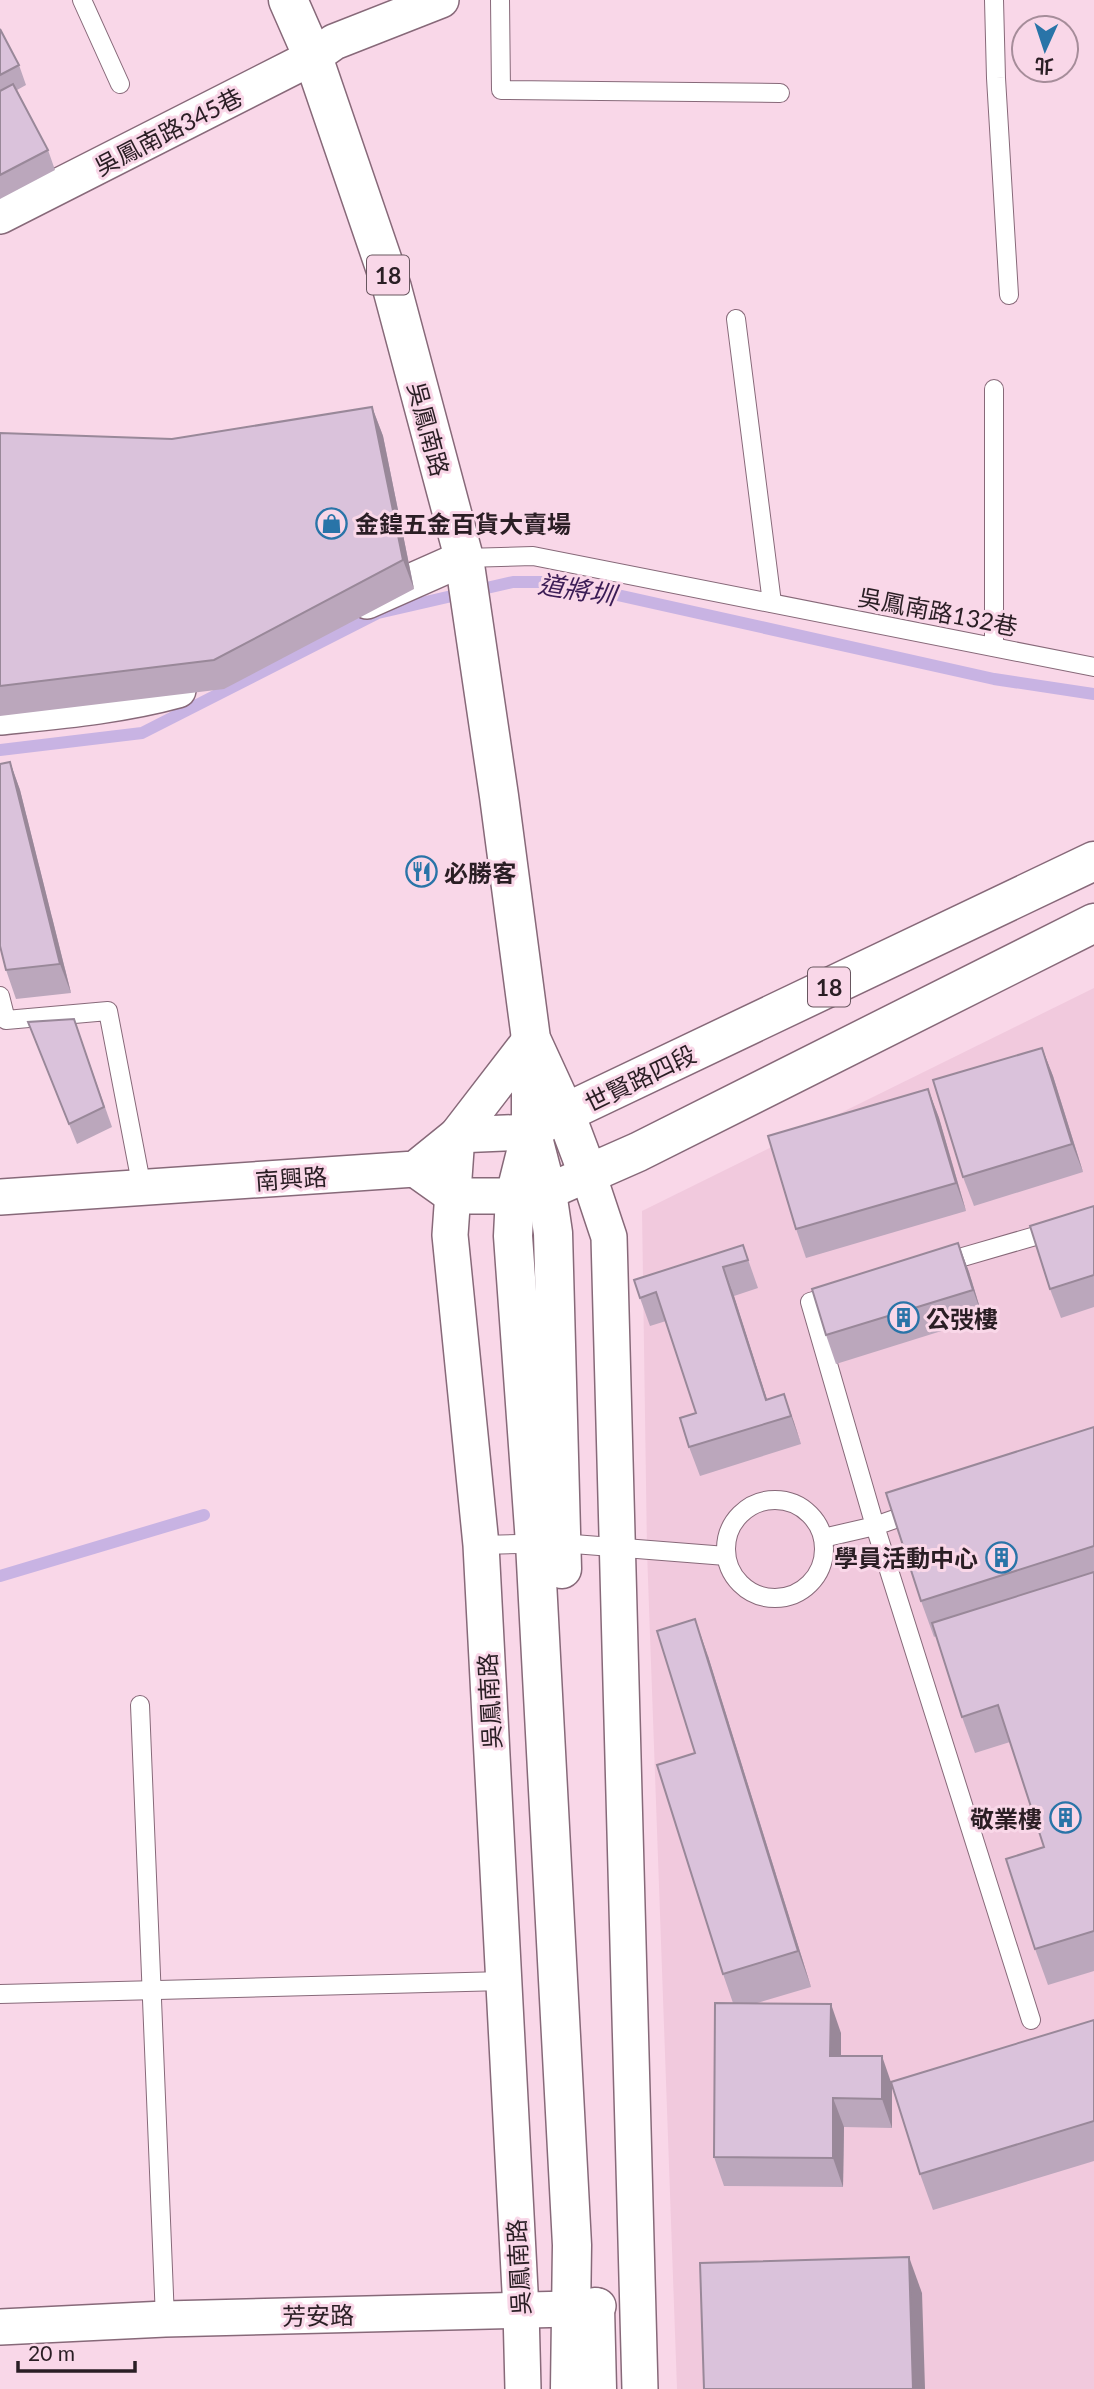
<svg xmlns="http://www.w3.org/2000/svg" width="1094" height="2389" font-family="Lato,'Noto Sans TC',sans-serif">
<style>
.built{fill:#f1c9dd}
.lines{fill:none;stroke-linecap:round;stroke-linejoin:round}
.stream{stroke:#c8b3e3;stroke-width:12}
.lane-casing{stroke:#876979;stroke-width:20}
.street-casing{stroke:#876979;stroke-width:38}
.secondary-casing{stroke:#876979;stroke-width:41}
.primary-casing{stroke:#876979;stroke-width:41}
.lane{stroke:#fff;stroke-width:18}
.street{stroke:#fff;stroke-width:35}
.secondary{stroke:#fff;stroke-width:38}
.primary{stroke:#fff;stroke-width:38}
.wall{fill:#bba7bc}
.shaded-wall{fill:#989}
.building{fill:#dac2db;stroke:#989;stroke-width:2}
.labels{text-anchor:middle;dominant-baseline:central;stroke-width:6;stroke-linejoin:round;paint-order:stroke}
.shield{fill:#f9d7e8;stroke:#68565f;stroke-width:2}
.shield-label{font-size:23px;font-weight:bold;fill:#2a1e24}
.street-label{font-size:24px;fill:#2a1e24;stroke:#f9d7e8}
.poi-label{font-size:24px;font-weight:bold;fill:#2a1e24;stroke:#f9d7e8;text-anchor:start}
.water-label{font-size:26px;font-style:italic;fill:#3a1c55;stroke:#f9d7e8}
</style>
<rect width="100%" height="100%" fill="#f9d7e8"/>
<polygon class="built" points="1094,988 1094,2389 677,2389 647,1551 642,1211"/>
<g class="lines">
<g class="stream">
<polyline points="0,750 142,733 378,613 513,582 559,582 994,679 1094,694"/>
<polyline points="0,1576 204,1515"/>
</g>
<defs>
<g id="lane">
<polyline points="82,0 120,84"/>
<polyline points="500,0 501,90 780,93"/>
<polyline points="994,0 996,78 1009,295"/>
<polyline points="736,319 772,603"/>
<polyline points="464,558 533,556 1094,667"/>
<polyline points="994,647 994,389"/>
<polyline points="0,996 6,1020 108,1011 142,1188"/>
<polyline points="942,1263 1094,1219"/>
<circle cx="775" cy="1549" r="49"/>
<polyline points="915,1512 875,1526 1031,2020"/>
<polyline points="823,1538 875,1526 810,1302 838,1294"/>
<polyline points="481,1545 561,1543 726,1556"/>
<polyline points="140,1705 165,2319"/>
<polyline points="0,1994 504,1981"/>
</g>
<g id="street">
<polyline points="0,216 313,57 334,42 441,0"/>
<polyline points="367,601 464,558"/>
<path d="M0 717C59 711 120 706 178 690"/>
<polyline points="415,1169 453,1196 515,1196 547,1192 588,1174 609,1237 640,2389"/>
<polyline points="0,1197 415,1169 457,1135 531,1132 554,1119"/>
<polyline points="0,2327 165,2319 570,2309 598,2306"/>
<polyline points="523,2389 521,2310 481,1545 450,1235 457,1135 531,1039"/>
</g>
<g id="secondary">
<polyline points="531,1039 531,1132 515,1196 513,1236 535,1543 572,2245 570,2389"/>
<polyline points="532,1134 547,1192 553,1233 562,1569"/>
<polyline points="595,2307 597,2389"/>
</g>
<g id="primary">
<polyline points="288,0 313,57 392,288 464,558 499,796 531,1039 565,1113 588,1174 638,1152 1094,923"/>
<polyline points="565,1113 1094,861"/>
</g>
</defs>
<use href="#lane" class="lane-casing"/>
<use href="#street" class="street-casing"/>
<use href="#secondary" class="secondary-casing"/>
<use href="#primary" class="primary-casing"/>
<use href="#lane" class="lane"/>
<use href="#street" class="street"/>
<use href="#secondary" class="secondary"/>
<use href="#primary" class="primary"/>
</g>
<g class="wall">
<polygon points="0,29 19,65 26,85 17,90 48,150 55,170 0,199"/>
<polygon points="372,407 383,436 414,589 224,689 0,716 0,433 172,439"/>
<polygon points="10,762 20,790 71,993 16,999 6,970"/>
<polygon points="74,1019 112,1127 77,1144 28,1022"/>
<polygon points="1042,1048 1053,1076 1083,1172 974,1206 963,1177"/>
<polygon points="928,1089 939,1118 966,1211 806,1258 796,1229"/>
<polygon points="1094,1206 1094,1307 1061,1318 1050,1289"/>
<polygon points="958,1243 969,1272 983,1318 836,1364 826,1335"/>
<polygon points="743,1245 758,1288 734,1296 767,1400 784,1394 801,1444 700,1476 689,1447 696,1413 666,1321 650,1326 640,1298"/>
<polygon points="1094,1427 1094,1971 1048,1985 1035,1949 1044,1847 1010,1742 975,1753 962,1717 936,1636 934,1637 921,1601"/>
<polygon points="708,1656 811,1987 757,2003 841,2033 841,2056 892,2082 1094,2020 1094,2161 933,2210 920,2174 892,2086 892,2128 844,2127 843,2187 724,2186 714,2157 733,2003 723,1974 695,1753"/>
</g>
<g class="shaded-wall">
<polygon points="372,407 383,436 414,589 403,560"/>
<polygon points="10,762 20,790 71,993 60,964"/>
<polygon points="1042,1048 1053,1076 1083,1172 1072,1144"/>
<polygon points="928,1089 939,1118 966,1211 956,1183"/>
<polygon points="958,1243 969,1272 983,1318 973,1290"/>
<polygon points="723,1267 734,1296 774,1421 766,1400"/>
<polygon points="784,1394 794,1422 801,1444 791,1416"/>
<polygon points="695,1619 708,1656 811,1987 798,1951"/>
<polygon points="831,2004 841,2033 841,2085 830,2056"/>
<polygon points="882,2056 892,2085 892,2128 882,2099"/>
<polygon points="833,2098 844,2127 843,2187 833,2158"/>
<polygon points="909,2257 922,2293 925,2389 913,2389"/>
</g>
<g class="building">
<polygon points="0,29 19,65 0,75"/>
<polygon points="13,84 48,150 0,175 0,91"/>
<polygon points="372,407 403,560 214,660 0,686 0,433 172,439"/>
<polygon points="10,762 60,964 6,970 0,946 0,764"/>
<polygon points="74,1019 104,1107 69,1124 28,1022"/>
<polygon points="1042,1048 1072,1144 963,1177 933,1080"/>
<polygon points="928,1089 956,1183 796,1229 768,1136"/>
<polygon points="1094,1206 1094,1275 1050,1289 1030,1226"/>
<polygon points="958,1243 973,1290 826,1335 812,1289"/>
<polygon points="743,1245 748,1260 723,1267 766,1400 784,1394 791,1416 689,1447 680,1418 696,1413 656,1292 640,1298 634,1280"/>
<polygon points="1094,1427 1094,1546 921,1601 886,1493"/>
<polygon points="1094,1572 1094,1931 1035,1949 1006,1859 1044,1847 998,1705 962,1717 932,1623"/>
<polygon points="695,1619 798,1951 723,1974 657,1765 695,1753 657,1631"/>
<polygon points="715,2003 831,2004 830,2056 882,2056 882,2099 833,2098 833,2158 714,2157"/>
<polygon points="1094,2020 1094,2121 920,2174 891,2082"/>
<polygon points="909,2257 913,2389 704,2389 700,2263"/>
</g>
<defs>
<symbol id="shop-ring" viewBox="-11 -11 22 22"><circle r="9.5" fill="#f9d7e8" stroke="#2974a8" stroke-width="1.5"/><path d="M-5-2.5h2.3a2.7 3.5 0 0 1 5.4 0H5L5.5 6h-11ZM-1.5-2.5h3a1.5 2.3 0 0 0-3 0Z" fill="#2974a8"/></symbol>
<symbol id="restaurant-ring" viewBox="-11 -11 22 22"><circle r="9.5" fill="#f9d7e8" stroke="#2974a8" stroke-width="1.5"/><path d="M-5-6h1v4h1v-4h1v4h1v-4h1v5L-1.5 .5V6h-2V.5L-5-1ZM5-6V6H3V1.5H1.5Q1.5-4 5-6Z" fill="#2974a8"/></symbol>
<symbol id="building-ring" viewBox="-11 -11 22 22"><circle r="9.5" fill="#f9d7e8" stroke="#2974a8" stroke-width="1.5"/><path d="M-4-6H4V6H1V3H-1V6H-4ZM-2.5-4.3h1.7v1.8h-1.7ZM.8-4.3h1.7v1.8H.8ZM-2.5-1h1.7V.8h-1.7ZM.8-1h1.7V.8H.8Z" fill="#2974a8"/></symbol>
</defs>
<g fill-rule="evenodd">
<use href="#shop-ring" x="314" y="506" width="35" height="35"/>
<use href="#restaurant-ring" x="404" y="854" width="35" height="35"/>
<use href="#building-ring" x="886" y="1300" width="35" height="35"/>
<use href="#building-ring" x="984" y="1540" width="35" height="35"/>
<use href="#building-ring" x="1048" y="1800" width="35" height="35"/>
</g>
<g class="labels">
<g class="shield">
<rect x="367" y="255.5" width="42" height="39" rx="5"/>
<rect x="808" y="967.5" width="42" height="39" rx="5"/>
</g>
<g class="shield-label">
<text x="388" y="275">18</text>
<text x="829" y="987">18</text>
</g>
<g class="street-label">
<text transform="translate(168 131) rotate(-27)">吳鳳南路345巷</text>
<text transform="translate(429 429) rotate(75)">吳鳳南路</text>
<text transform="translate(938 611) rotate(11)">吳鳳南路132巷</text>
<text transform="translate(640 1078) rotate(-26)">世賢路四段</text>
<text transform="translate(291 1178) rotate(-4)">南興路</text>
<text transform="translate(489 1701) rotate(-93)">吳鳳南路</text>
<text transform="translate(518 2267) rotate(-93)">吳鳳南路</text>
<text transform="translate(318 2315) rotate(-1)">芳安路</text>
</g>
<g class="poi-label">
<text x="355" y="523">金鍠五金百貨大賣場</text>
<text x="444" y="872">必勝客</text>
<text x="926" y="1318">公弢樓</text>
<text x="978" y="1557" text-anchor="end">學員活動中心</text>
<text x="1042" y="1818" text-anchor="end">敬業樓</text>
</g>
<g class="water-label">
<text transform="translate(577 589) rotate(9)">道將圳</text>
</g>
</g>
<g transform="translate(1045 49) rotate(183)"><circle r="33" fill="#f9d7e8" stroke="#a68d9a" stroke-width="2"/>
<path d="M0-5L12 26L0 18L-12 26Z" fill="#2974a8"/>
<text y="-10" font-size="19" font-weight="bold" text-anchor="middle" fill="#2a1e24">北</text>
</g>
<path d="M18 2361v10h117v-10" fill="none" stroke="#2a1e24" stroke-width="3.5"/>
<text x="28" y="2361" font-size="21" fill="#2a1e24" stroke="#f9d7e8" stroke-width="5" paint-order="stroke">20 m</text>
</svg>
